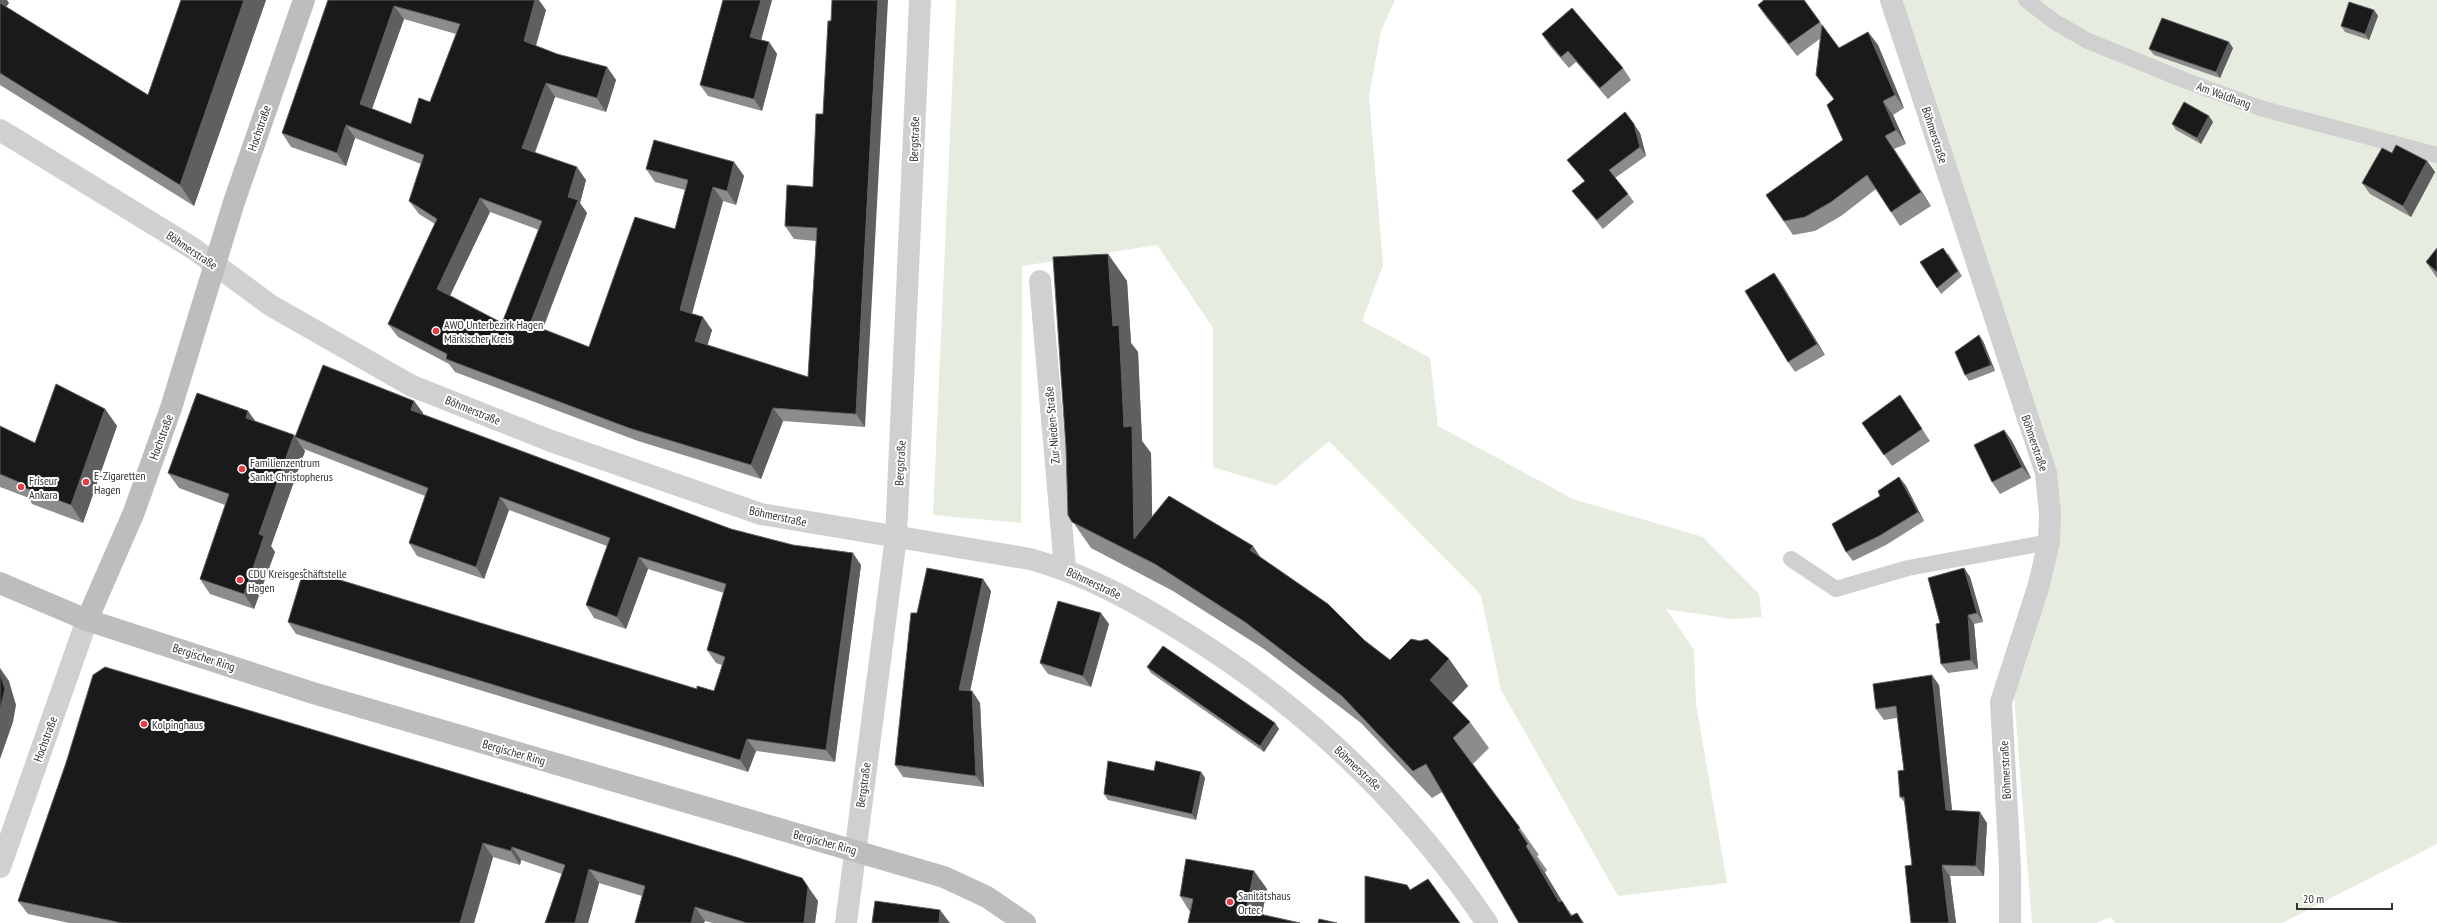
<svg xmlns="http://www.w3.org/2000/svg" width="2437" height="923" font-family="'PT Sans Narrow',sans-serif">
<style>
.green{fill:#e6ecdf}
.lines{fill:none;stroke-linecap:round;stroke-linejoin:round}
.lane{stroke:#d0d0d0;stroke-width:16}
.street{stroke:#d0d0d0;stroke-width:22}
.secondary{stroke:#bdbdbd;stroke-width:22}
.wall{fill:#8c8c8c;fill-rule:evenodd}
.shaded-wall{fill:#5f5f5f}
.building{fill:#1a1a1a;stroke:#5f5f5f;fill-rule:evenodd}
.poi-dot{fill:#e23d45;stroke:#fff;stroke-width:1.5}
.labels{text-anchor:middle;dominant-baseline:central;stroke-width:4;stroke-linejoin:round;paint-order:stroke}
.street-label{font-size:12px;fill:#333;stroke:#fff}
.poi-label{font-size:12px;fill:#333;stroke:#fff;text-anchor:start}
</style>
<rect width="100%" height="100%" fill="#fff"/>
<g class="green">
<polygon points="956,0 1395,0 1381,31 1369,96 1383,265 1362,321 1430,358 1438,426 1573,499 1703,537 1759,594 1762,617 1732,619 1666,609 1694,650 1696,704 1727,883 1618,896 1501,690 1481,595 1329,441 1276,486 1213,467 1213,328 1157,245 1022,266 1021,523 933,515"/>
<polygon points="1891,0 2437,0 2437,844 2282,923 2115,923 2111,917 2096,923 2032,923 2014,696 2059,517"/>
</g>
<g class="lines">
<g class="lane">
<polyline points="2026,0 2055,22 2086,40 2184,80 2260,108 2437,155"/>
<polyline points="1791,559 1836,589 1908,568 2049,542"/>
</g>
<g class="street">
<polyline points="1891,0 2046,473 2050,513 2049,542 2038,588 2001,702 2010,867 2010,923"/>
<path d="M0 130 194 249 270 305 412 386 551 441 761 514 1030 559C1085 574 1134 601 1182 631 1306 707 1406 803 1487 923"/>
<polyline points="1040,281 1065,568"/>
<polyline points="0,867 87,620"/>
<polyline points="846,923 896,537 920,0"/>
</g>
<g class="secondary">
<polyline points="0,583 87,620 313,693 944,877 987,897 1025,923"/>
<polyline points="87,620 134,512 171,408 234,202 304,0"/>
</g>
</g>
<g class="wall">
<polygon points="0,0 9,3 6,7 148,95 181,0 266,0 194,206 0,85"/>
<path d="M328 0 546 10 536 46 557 54 607 67 616 80 606 112 555 97 535 153 586 180 580 203 587 213 543 329 589 347 675 229 685 190 655 182 646 169 734 162 744 176 736 205 723 201 692 314 712 330 707 345 808 377 816 241 794 239 785 226 813 187 865 427 783 421 761 479 638 441 455 372 449 364 398 337 388 324 435 224 419 214 409 201 421 164 355 138 346 166 291 147 282 133ZM404 19 456 34 430 102 411 124 372 109ZM490 212 539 230 502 323 450 295Z"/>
<polygon points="723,0 772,0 761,40 769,42 777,54 762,111 708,96 700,85"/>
<polygon points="1804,0 1839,48 1868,32 1878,45 1904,108 1893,115 1906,144 1894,149 1931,206 1900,226 1876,189 1841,216 1815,231 1793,235 1766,195 1843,140 1821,38 1797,56 1766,17 1758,5"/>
<polygon points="2374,10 2378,16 2369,40 2345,32 2341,26"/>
<polygon points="1542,34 1623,68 1631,80 1608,99 1576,62 1569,68 1550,46"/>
<polygon points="2233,48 2220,78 2154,55 2149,49"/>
<polygon points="2213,122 2201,144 2176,130 2172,124"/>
<polygon points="1640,133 1646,156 1615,178 1628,194 1634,202 1603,229 1579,200 1572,191 1585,181 1574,168 1567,160"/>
<polygon points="2427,161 2435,172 2411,217 2370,194 2362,183"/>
<polygon points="2437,248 2437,278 2426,262"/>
<polygon points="1948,253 1962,276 1941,294 1937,288"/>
<polygon points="1108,254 1127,281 1131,343 1138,352 1142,441 1151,453 1152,517 1261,558 1390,660 1449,659 1468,686 1452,703 1470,722 1489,748 1473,764 1520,828 1539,855 1537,856 1547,870 1545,873 1562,901 1572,915 1577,913 1584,923 1519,923 1442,792 1432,798 1361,723 1264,649 1173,591 1091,548 1068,515"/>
<polygon points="1774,273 1781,283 1825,355 1795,372 1788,362"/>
<polygon points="1979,335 1983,341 1995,371 1969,381 1965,375"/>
<polygon points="1900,395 1930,441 1892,466 1862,423"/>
<polygon points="414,401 423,413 422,414 731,529 861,565 835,762 756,751 748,772 296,634 288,622 697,689 714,691 722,665 716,663 707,650 724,593 648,569 626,629 594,618 586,605 607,546 509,510 484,579 417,556 409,543 425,496 304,449 295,437"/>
<polygon points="105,409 117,426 83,523 32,504 29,498 0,487 0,426 35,443"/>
<polygon points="256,422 294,435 305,451 271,546 275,552 254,609 210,594 200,579 225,505 179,488 168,473"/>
<polygon points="2004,430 2012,441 2031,478 2000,494 1992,482"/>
<polygon points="1899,477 1906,486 1924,521 1886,545 1853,561 1846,552 1880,496"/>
<polygon points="1964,568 1970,577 1983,622 1974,624 1978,669 1948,673 1941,664 1940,623"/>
<polygon points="983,579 991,591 970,691 972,691 980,703 984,787 903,777 895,765 917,613"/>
<polygon points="1109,624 1091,687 1048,674 1040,663"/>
<polygon points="1147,667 1275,723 1279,729 1264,752 1151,673"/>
<polygon points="1939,685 1952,810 1987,823 1984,876 1950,876 1956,923 1911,923 1912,865 1905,803 1900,797 1904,770 1897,718 1884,720 1876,709"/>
<polygon points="66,763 802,878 818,901 815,923 713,923 705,921 704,923 635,923 642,896 599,883 588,923 545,923 562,874 521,860 520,865 493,857 474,923 69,923 28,914 18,901"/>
<polygon points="1201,772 1205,778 1196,820 1108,800 1104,794"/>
<polygon points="1254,871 1267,889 1262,915 1190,912 1180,896"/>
</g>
<g class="shaded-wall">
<polygon points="0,0 7,0 9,3 0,15"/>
<polygon points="244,0 266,0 194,206 180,185"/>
<polygon points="535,0 539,0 546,10 533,55 524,41"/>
<polygon points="761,0 772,0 759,48 750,37"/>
<polygon points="878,0 888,0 865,427 856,414"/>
<polygon points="394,6 404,19 369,117 360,104"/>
<polygon points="2374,10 2378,16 2369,40 2365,34"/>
<polygon points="1868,32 1878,45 1904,108 1895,95"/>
<polygon points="769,42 777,54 762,111 754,99"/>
<polygon points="2229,42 2233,48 2220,78 2216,72"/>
<polygon points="607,67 616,80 606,112 597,98"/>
<polygon points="546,83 555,97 531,162 522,148"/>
<polygon points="1883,101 1893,115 1906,144 1896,130"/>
<polygon points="2209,116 2213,122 2201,144 2197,138"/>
<polygon points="1634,124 1640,133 1646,156 1640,147"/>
<polygon points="346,125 355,138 346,166 337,153"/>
<polygon points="1885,136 1894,149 1931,206 1921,192"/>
<polygon points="2427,161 2435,172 2411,217 2403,206"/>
<polygon points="734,162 744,176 736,205 727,191"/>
<polygon points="577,167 586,180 580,203 587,213 539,338 530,324"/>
<polygon points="713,187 723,201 689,324 680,310"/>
<polygon points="480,198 490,212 447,302 437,289"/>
<polygon points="1108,254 1127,281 1131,343 1138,352 1142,441 1151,453 1153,564 1134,539 1124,427 1113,326"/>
<polygon points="1774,273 1781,283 1825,355 1817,344"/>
<polygon points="703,317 712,330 705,354 695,341"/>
<polygon points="1979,335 1983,341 1995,371 1991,365"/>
<polygon points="414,401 423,413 419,422 411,410"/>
<polygon points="773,408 783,421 761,479 751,465"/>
<polygon points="105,409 117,426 83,523 71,505"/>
<polygon points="248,411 259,426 246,418"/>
<polygon points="2004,430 2012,441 2031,478 2022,467"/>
<polygon points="294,435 305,451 271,546 275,552 254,609 244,594 259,534"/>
<polygon points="1899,477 1906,486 1924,521 1918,512"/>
<polygon points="500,497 509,510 484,579 476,567"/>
<polygon points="1253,546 1271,573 1250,550"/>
<polygon points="853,553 861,565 835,762 826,750"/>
<polygon points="639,557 648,569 626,629 617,617"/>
<polygon points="1964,568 1970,577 1983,622 1977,613"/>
<polygon points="983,579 991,591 968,701 959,690"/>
<polygon points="1101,613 1109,624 1091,687 1083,676"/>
<polygon points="1968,615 1974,624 1978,669 1971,660"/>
<polygon points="1449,659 1468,686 1449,706 1430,680"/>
<polygon points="0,668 9,681 16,705 13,722 0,759"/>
<polygon points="1932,675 1939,685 1953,820 1946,810"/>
<polygon points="972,691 980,703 984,787 976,776"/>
<polygon points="1275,723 1279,729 1264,752 1260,746"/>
<polygon points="747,739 756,751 748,772 740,760"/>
<polygon points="1201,772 1205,778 1196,820 1192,814"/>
<polygon points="1980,812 1987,823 1984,876 1976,866"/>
<polygon points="483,843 493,857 474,923 460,923"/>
<polygon points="1526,846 1545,873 1575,923 1559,902"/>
<polygon points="512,847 521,860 520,865 511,851"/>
<polygon points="1942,865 1950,876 1956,923 1949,923"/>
<polygon points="589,869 599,883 588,923 575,923"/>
<polygon points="1254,871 1267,889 1260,923 1246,911"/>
<polygon points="808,887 818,901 815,923 804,923"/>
<polygon points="695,907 705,921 704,923 691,923"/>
<polygon points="940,910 950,923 939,923"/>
</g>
<g class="building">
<polygon points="181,0 244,0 180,185 0,73 0,3 148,95"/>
<path d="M328 0H535L524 41 557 54 607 67 597 98 546 83 522 148 577 167 568 197 578 200 530 324 589 347 635 217 675 229 688 180 646 169 654 140 734 162 727 191 713 187 680 310 703 317 695 341 808 377 817 228 785 226 787 185 813 187 816 114H823L828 21H831L832 0H878L856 414 773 408 751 465 629 428 446 359 447 354 388 324 437 219 409 201 424 155 346 125 337 153 282 133ZM394 6 460 24 430 102 419 98 411 124 360 104ZM480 198 542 221 502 323 437 289Z"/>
<polygon points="723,0 761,0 750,37 769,42 754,99 700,85"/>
<polygon points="1764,0 1804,0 1820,22 1789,44 1758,5"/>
<polygon points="2349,2 2374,10 2365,34 2341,26"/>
<polygon points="1572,8 1623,68 1600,88 1568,51 1561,57 1542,34"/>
<polygon points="2162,18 2229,42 2216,72 2149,49"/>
<polygon points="1822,25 1839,48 1868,32 1895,95 1883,101 1896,130 1885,136 1921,192 1891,212 1867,175 1831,202 1805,217 1784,221 1766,195 1843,140 1827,105 1834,99 1816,75"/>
<polygon points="2184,102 2209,116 2197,138 2172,124"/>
<polygon points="1625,112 1634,124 1640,147 1609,170 1628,194 1597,220 1572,191 1585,181 1567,160"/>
<polygon points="2396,145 2427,161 2403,206 2362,183 2382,148 2392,153"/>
<polygon points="1943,248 1958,271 1937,288 1920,262"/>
<polygon points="2437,248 2437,272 2426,262"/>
<polygon points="1108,254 1113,326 1119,325 1124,427 1132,426 1134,539 1169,496 1253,546 1250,550 1328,604 1365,641 1390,660 1411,639 1420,641 1427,639 1449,659 1430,680 1470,722 1453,738 1520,828 1518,829 1528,844 1526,846 1559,902 1562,901 1571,916 1577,913 1583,923 1519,923 1426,764 1413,771 1342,696 1245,622 1155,564 1072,522 1068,515 1066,448 1053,257"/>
<polygon points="1774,273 1817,344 1788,362 1745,291"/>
<polygon points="1979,335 1991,365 1965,375 1955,352"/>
<polygon points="323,365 414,401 411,410 731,529 793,545 853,553 826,750 747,739 740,760 288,622 304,569 697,689 697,686 714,691 725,657 707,650 726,584 639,557 617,617 586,605 610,538 500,497 476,567 409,543 428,488 295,437"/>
<polygon points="56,384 105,409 71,505 20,486 21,483 0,474 0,426 35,443"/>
<polygon points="197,393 248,411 246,418 294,435 259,534 264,536 244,594 200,579 229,494 168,473"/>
<polygon points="1900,395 1922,429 1884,455 1862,423"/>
<polygon points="2004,430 2022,467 1992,482 1974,445"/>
<polygon points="1899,477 1918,512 1879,536 1846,552 1832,524 1880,496 1878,491"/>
<polygon points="927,568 983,579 959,690 972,691 976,776 895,765 911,613 917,613"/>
<polygon points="1964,568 1977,613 1968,615 1971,660 1941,664 1936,624 1940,623 1928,578"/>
<polygon points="1058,601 1101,613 1083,676 1040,663"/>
<polygon points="1163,646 1275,723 1260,746 1147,667"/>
<polygon points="105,667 739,858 802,878 808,887 804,923 747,923 695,907 691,923 635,923 645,886 589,869 575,923 545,923 565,865 512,847 511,851 483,843 460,923 122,923 18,901 66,763 93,675"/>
<polygon points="0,673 5,689 0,709"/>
<polygon points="1932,675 1946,810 1980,812 1976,866 1942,865 1949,923 1911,923 1905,866 1912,865 1904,797 1900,797 1898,771 1904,770 1896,706 1876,709 1873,684"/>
<polygon points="1108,761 1154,771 1156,761 1201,772 1192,814 1104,794"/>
<polygon points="1186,859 1254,871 1246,911 1300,923 1188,923 1193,899 1180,896"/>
<polygon points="1365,876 1407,885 1410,890 1428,879 1460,923 1365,923"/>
<polygon points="875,901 940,910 939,923 872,923"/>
<polygon points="1319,919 1337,923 1318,923"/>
</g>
<g class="poi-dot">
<circle cx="436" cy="331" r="4"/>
<circle cx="242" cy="469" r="4"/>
<circle cx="86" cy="482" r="4"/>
<circle cx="21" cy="487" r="4"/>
<circle cx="240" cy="580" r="4"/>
<circle cx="144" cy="724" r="4"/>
<circle cx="1230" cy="902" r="4"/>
</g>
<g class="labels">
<g class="street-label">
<text transform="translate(2224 95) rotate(20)">Am Waldhang</text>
<text transform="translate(259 128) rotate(-71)">Hochstraße</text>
<text transform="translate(1935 135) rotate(72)">Böhmerstraße</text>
<text transform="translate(914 139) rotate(-88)">Bergstraße</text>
<text transform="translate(192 250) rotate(34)">Böhmerstraße</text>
<text transform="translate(473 410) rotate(22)">Böhmerstraße</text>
<text transform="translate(1052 425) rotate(-95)">Zur-Nieden-Straße</text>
<text transform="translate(161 437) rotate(-70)">Hochstraße</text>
<text transform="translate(2035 443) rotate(71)">Böhmerstraße</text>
<text transform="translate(900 463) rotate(-87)">Bergstraße</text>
<text transform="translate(778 516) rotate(12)">Böhmerstraße</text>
<text transform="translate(1094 583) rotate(25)">Böhmerstraße</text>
<text transform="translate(204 657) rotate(18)">Bergischer Ring</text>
<text transform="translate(45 739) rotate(-70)">Hochstraße</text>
<text transform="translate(514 752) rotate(16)">Bergischer Ring</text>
<text transform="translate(1358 768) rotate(43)">Böhmerstraße</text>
<text transform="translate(2005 770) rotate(-93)">Böhmerstraße</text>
<text transform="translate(863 785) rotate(-82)">Bergstraße</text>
<text transform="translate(825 842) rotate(15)">Bergischer Ring</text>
</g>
<g class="poi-label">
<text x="444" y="324">AWO Unterbezirk Hagen<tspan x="444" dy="14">Märkischer Kreis</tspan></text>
<text x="250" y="462">Familienzentrum<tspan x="250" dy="14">Sankt Christopherus</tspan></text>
<text x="94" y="475">E-Zigaretten<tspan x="94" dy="14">Hagen</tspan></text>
<text x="29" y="480">Friseur<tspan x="29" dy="14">Ankara</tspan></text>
<text x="248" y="573">CDU Kreisgeschäftstelle<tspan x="248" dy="14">Hagen</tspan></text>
<text x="152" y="724">Kolpinghaus</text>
<text x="1238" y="895">Sanitätshaus<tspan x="1238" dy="14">Ortec</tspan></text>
</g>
</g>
<path d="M2297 903v6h95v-6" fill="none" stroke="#333333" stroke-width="2"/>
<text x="2303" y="903" font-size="12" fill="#333333" stroke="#ffffff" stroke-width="3" paint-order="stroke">20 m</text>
</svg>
